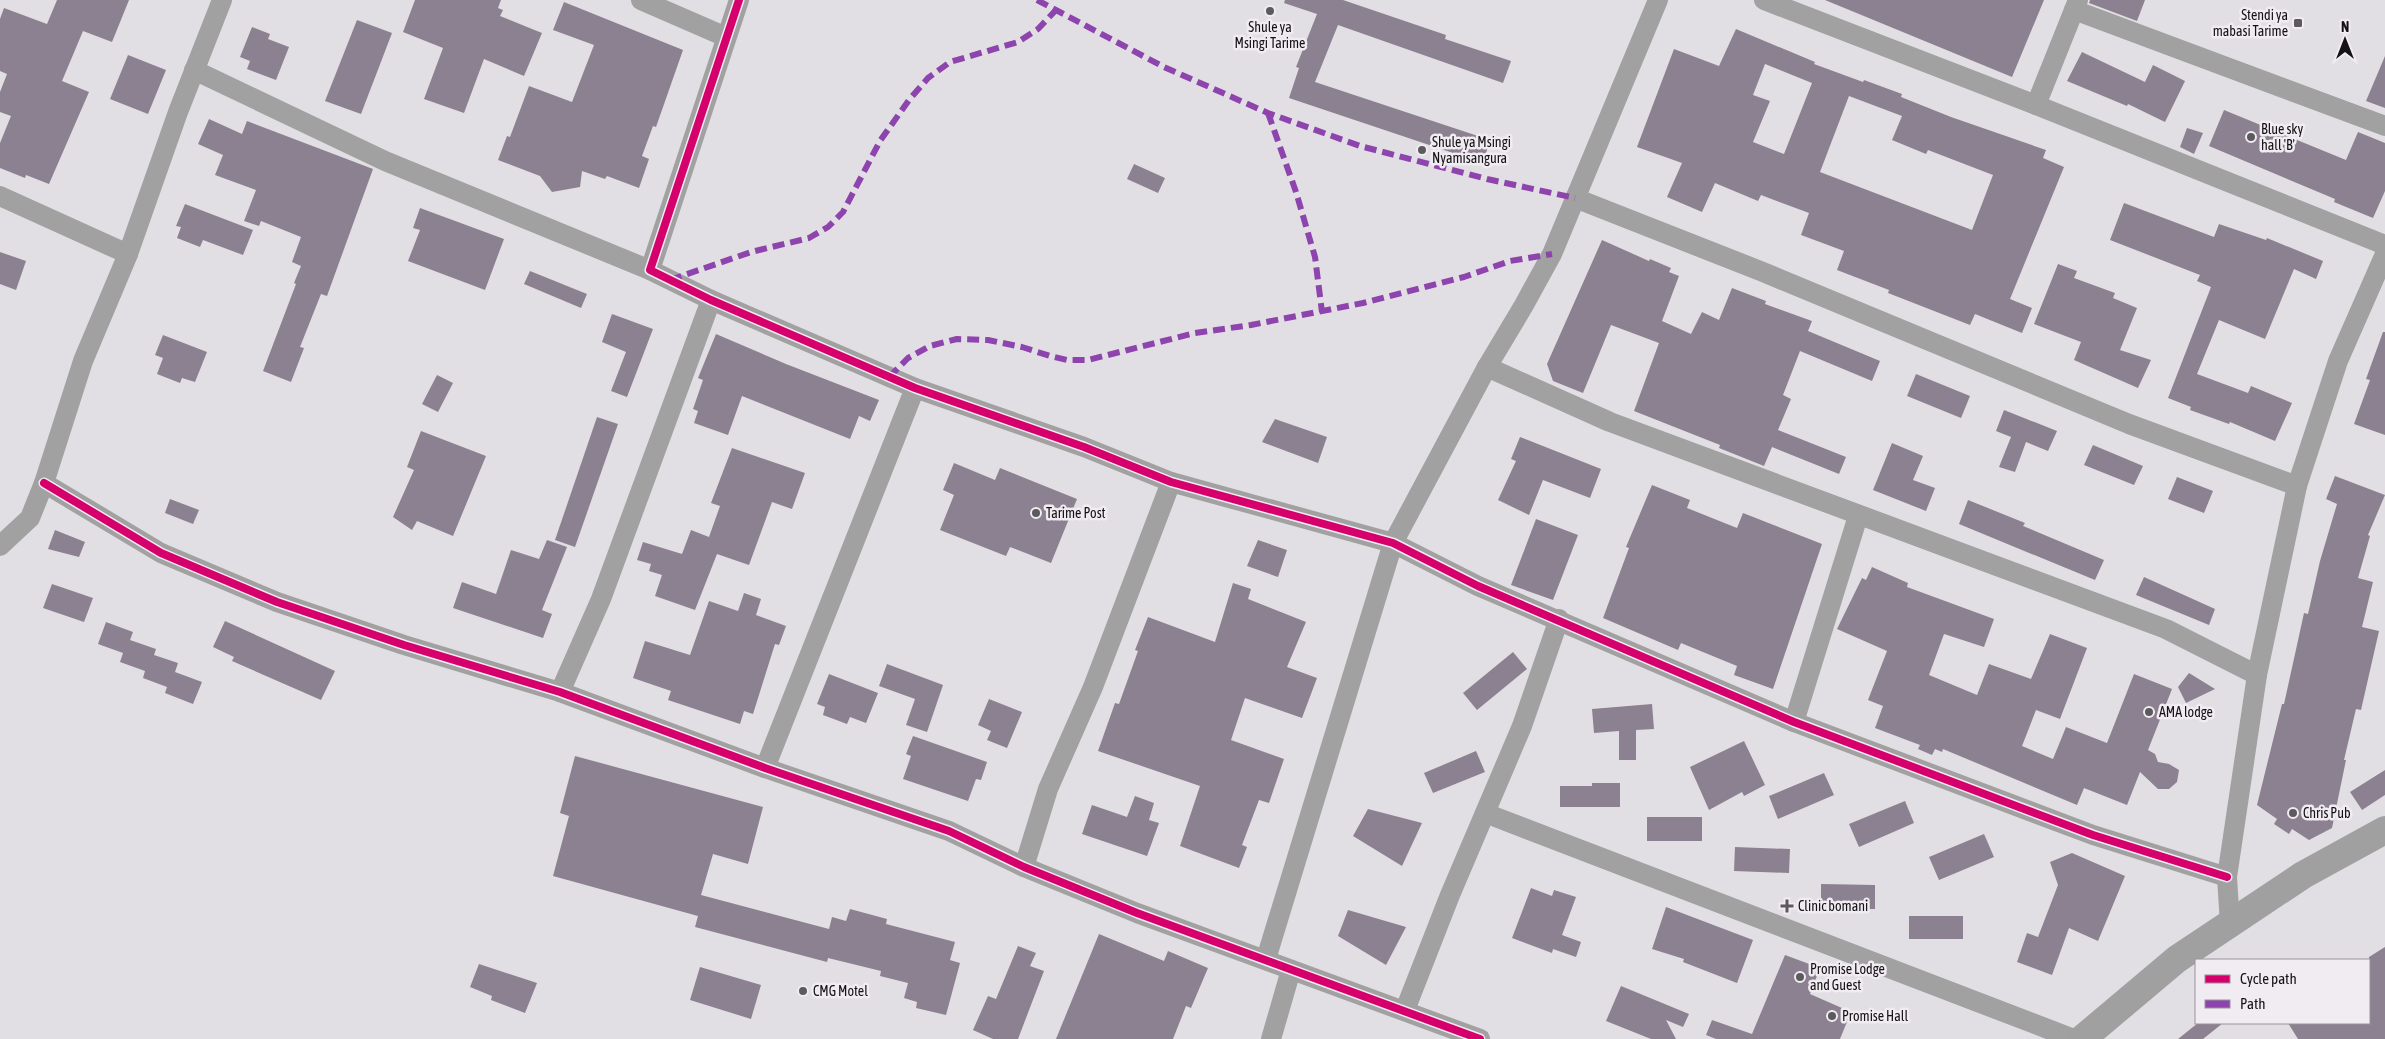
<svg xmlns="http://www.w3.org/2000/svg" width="2385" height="1039" font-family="'Asap Condensed',sans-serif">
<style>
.building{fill:#8c8190;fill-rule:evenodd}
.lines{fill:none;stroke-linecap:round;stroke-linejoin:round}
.minor{stroke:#a1a1a1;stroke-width:20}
.secondary{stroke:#a1a0a1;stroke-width:28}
.quiet{stroke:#8e44ad;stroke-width:6;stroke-dasharray:12 6;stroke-linecap:butt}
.cycleway-casing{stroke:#f1ebf2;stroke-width:11}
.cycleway{stroke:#d6006c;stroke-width:8}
.poi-dot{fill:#5b5a5d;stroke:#f1ebf2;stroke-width:2}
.labels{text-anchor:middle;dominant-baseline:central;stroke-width:5;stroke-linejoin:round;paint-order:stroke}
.poi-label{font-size:14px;fill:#131214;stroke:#f1ebf2;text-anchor:start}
</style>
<rect width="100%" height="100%" fill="#e2dfe4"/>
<g class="building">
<polygon points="57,0 129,0 112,42 83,31 62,81 89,92 49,184 26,175 25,178 0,168 0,143 11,116 0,112 0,92 7,74 0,71 0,19 4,8 47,24"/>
<polygon points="415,0 501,0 498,8 503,10 500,16 542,33 524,76 484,59 464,113 424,99 443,48 403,32"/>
<polygon points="1285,0 1343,0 1446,35 1445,39 1511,61 1503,83 1338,25 1315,82 1490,140 1483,163 1289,98 1299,68 1296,67 1317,14 1284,3"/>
<polygon points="1825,0 2044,0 2012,77"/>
<polygon points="2090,0 2145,0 2137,21 2089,3"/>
<polygon points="564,2 683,50 656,127 653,126 642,156 649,159 639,188 607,176 605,179 582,171 580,187 552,192 540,176 498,160 507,136 510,137 529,86 572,102 594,45 553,30"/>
<polygon points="357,20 392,33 361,114 325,101"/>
<polygon points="252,27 270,34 268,39 289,47 276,80 247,69 250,61 240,57"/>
<path d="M1736 29 1815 62 1814 64 1863 82 1864 80 1902 94 1901 97 1951 117 2046 150 2043 158 2064 167 2010 299 2032 308 2022 333 1975 314 1970 325 1888 293 1889 290 1837 270 1844 251 1801 235 1809 213 1761 195 1758 201 1715 183 1702 212 1667 197 1682 163 1637 147 1674 49 1719 66ZM1765 64 1812 83 1784 154 1753 142 1770 101 1753 95ZM1849 96 1902 116 1892 140 1926 154 1928 150 1993 175 1972 230 1820 172Z"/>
<polygon points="2082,52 2145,82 2153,65 2185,81 2165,122 2128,104 2127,106 2067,81"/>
<polygon points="128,55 166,70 148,114 110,99"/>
<polygon points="2385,56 2385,108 2366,101"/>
<polygon points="2224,110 2346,160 2358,132 2385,143 2385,191 2373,218 2334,202 2335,199 2209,146"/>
<polygon points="209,119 242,134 247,121 373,169 327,296 321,294 300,347 304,348 291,382 263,371 296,284 294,283 301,266 292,262 301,237 261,221 259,226 244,221 256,190 215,175 223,155 198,144"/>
<polygon points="2187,128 2203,133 2194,154 2180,147"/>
<polygon points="1134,164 1165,178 1158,193 1127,179"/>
<polygon points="2124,203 2214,237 2219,224 2266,240 2267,238 2323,261 2316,279 2294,269 2265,339 2219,320 2197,374 2248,393 2251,386 2292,403 2275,441 2230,422 2229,424 2190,410 2191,407 2168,398 2211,287 2197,281 2200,275 2110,240"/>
<polygon points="185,204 253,230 243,255 203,240 200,247 177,238 181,227 176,226"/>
<polygon points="420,208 504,239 485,290 408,261 420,230 413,228"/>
<polygon points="1602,240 1649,261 1650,259 1671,268 1669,272 1679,276 1662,321 1691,334 1702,312 1719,320 1732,288 1766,301 1765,304 1812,321 1808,331 1880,361 1872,381 1800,351 1783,395 1791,399 1778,430 1846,457 1839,474 1772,447 1764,466 1719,448 1720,445 1634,411 1659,343 1611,325 1583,393 1553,381 1547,364"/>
<polygon points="0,252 26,261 16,290 0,284"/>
<polygon points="2058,264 2077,271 2074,278 2115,293 2113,298 2137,308 2120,350 2151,360 2138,388 2074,360 2081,342 2034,324"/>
<polygon points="530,271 587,294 581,308 524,284"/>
<polygon points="612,314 653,329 627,397 611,391 626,352 602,342"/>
<polygon points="2383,332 2385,332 2385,435 2354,424 2370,380 2366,379"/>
<polygon points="716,334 786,364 879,400 870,421 859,416 850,439 742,396 728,435 694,423 698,411 693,409 703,380 698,378"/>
<polygon points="163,335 207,352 195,382 182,378 180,383 157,374 163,358 155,355"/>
<polygon points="1916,374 1970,396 1961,418 1907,396"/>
<polygon points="437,375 453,383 438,412 422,404"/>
<polygon points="2004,410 2057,431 2048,451 2026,442 2015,472 1999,467 2011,437 1996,431"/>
<polygon points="597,417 618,424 575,547 555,540"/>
<polygon points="1275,419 1327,437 1318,463 1262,442"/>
<polygon points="421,431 486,456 453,536 417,521 412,530 393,517 414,470 407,467"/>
<polygon points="1520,437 1601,469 1590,498 1543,480 1529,515 1498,500 1516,461 1511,459"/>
<polygon points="1892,443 1923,456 1913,480 1935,488 1926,511 1873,490"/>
<polygon points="2093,445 2143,466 2134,485 2084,465"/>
<polygon points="732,448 805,473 792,509 772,502 749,565 717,554 695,610 655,596 662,575 649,571 651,564 637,560 643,542 682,554 691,530 709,537 720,506 711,503"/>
<polygon points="954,463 995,480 1000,468 1077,499 1051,563 1010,547 1006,556 940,530 954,495 943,490"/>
<polygon points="2335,476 2385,495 2368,535 2370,536 2358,578 2373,582 2362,627 2379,631 2361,710 2356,709 2344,760 2346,760 2332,828 2309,840 2292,829 2289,834 2274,824 2277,819 2257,805 2282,704 2284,704 2304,613 2308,614 2320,561 2337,504 2326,499"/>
<polygon points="2177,477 2213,491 2204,513 2168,499"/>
<polygon points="1652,485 1690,500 1687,508 1737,528 1743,513 1822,544 1773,689 1734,675 1737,666 1681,643 1678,650 1603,618 1629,548 1626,547"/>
<polygon points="170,499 199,510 193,524 165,513"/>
<polygon points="1968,500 2025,523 2023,526 2104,560 2095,580 1959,524"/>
<polygon points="1536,519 1578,535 1553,600 1511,585"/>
<polygon points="55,530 85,542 79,557 48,549"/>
<polygon points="547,540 567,547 542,610 552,614 543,638 453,608 462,582 496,594 511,550 539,559"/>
<polygon points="1258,540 1287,550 1278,577 1247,566"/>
<polygon points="1872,567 1908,583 1907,587 1994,619 1984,647 1944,634 1929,675 1977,695 1989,664 2031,679 2050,634 2087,648 2060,719 2036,710 2022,746 2053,759 2066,727 2107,743 2134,674 2172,689 2148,750 2155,754 2158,762 2169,764 2179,770 2177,782 2169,789 2158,789 2140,772 2127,805 2084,788 2077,805 1943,749 1942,752 1935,749 1932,755 1918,749 1920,745 1875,728 1883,706 1868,700 1887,651 1837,629 1862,578 1866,580"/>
<polygon points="2144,577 2215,609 2209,625 2136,595"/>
<polygon points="1233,583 1251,589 1248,599 1306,622 1287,667 1317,678 1302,718 1245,698 1231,740 1284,759 1269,803 1259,800 1242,845 1247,847 1239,868 1180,846 1200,786 1098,751 1115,703 1119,704 1138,651 1135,650 1148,617 1215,642"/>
<polygon points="52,584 93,598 84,622 43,608"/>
<polygon points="744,593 761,599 756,615 786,626 779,645 775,644 753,714 744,711 740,724 668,700 671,691 633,678 645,641 690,655 709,601 738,611"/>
<polygon points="225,621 335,671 321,700 232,661 234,657 213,647"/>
<polygon points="106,622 133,632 130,640 156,649 154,655 178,663 175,672 202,682 193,704 165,693 167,687 143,678 145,671 120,662 123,653 98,644"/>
<polygon points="1513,652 1527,669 1477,710 1463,693"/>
<polygon points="887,664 943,685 927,732 906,725 915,699 879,686"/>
<polygon points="2189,673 2215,689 2186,703 2178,687"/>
<polygon points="829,674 878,693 866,723 850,717 847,724 823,715 825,707 817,704"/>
<polygon points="989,699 1022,712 1007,748 987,740 991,731 978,725"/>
<polygon points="1652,704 1654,729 1636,730 1636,760 1619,760 1619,731 1594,733 1592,709"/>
<polygon points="913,736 987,762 981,780 976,779 968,801 903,779 911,756 906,754"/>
<polygon points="1744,741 1765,785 1744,796 1742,792 1709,810 1690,767"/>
<polygon points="1476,751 1485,772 1433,793 1424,773"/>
<polygon points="575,756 763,807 748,864 713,854 701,895 829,929 832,917 846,921 850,909 887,919 886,924 955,942 950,960 960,963 946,1015 916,1008 917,1002 904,998 908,983 880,976 881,971 828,958 827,962 695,927 698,916 553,876 569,816 560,813"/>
<polygon points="2385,770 2385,795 2362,810 2350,792"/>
<polygon points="1824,773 1834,795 1778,819 1769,796"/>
<polygon points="1592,783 1620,783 1620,807 1560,807 1560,786 1592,786"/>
<polygon points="1135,796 1154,803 1149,820 1159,823 1147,856 1082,834 1092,805 1127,817"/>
<polygon points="1905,801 1914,823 1859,847 1849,824"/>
<polygon points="1368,809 1422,823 1402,866 1353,836"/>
<rect x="1647" y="817" width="55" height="24"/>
<polygon points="1984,834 1994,857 1939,880 1929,857"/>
<polygon points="1735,847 1790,849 1789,873 1734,871"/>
<polygon points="2072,853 2125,876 2098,941 2069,928 2052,975 2017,962 2027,933 2038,937 2058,885 2050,862"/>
<polygon points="1821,884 1875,885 1875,909 1821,909"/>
<polygon points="1531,888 1552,896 1554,890 1576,897 1562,935 1581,942 1576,957 1553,949 1552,953 1512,938"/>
<polygon points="1666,907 1753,940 1737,983 1683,962 1684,959 1652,949"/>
<polygon points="1348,910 1406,927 1386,965 1338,936"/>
<rect x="1909" y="916" width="54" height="23"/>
<polygon points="1099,934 1164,961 1168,951 1208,968 1191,1008 1186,1006 1173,1039 1056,1039"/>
<polygon points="1018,946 1036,953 1030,966 1044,971 1018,1039 993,1039 973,1030 988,996 996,999"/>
<polygon points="2385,947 2385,1039 2298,1039 2288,1023 2369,1023 2369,957"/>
<polygon points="1785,955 1820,968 1810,994 1851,1012 1840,1039 1716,1039 1706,1035 1712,1020 1752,1034"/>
<polygon points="479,964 537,983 525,1013 491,1000 492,996 470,987"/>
<polygon points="700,967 761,985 751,1019 690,1000"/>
<polygon points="1621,986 1689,1014 1683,1027 1666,1020 1676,1039 1651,1039 1606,1021"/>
<polygon points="2198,1023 2223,1023 2203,1039 2178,1039"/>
</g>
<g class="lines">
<g class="minor">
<polyline points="641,0 726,37"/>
<polyline points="739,0 650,270 711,300 915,388 1084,447 1171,482 1393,543 1478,586 1794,722 2093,835 2227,877"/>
<polyline points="1764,0 2036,105 2385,245"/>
<polyline points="2074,10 2385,126"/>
<polyline points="194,70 385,161 650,270"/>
<polyline points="2036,105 2078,0"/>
<polyline points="0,196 128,254"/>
<polyline points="1575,198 1763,272 2129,424 2297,486"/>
<polyline points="1487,367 1610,422 2166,629 2257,675"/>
<polyline points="44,483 161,553 277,602 404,645 560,692 765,768 949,831 1024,867 1137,913 1480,1039"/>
<polyline points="0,546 30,518 44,483 83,361 128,254 178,112 222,0"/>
<polyline points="560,692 601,599 711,300"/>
<polyline points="1794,722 1858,516"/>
<polyline points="765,768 915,388"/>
<polyline points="1485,813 2074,1039"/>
<polyline points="1024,867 1048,789 1093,687 1171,482"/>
<polyline points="2230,925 2227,877 2257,675 2297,486 2338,361 2385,254"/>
<polyline points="1266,959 1393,543 1487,367 1524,305 1552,254 1658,0"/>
<polyline points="1405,1010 1450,895 1522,726 1559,619"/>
<polyline points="1271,1039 1291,970"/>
</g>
<polyline class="secondary" points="2082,1039 2177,959 2303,875 2385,830"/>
<g class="quiet">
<polyline points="1037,0 1164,67 1268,113 1360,146 1487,179 1575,198"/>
<polyline points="1268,113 1296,192 1315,257 1322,312"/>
<polyline points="670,280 751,252 809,238 828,227 843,212 880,141 909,100 928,78 950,62 1018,42 1038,29 1055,11"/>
<polyline points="889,377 908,358 930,346 957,339 988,340 1022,347 1050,356 1067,360 1088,360 1195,333 1251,325 1363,303 1464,277 1510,261 1552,254"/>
</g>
<defs>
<g id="cycleway">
<polyline points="739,0 650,270 711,300 915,388 1084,447 1171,482 1393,543 1478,586 1794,722 2093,835 2227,877"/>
<polyline points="44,483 161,553 277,602 404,645 560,692 765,768 949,831 1024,867 1137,913 1480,1039"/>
</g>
</defs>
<use href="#cycleway" class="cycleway-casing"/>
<use href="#cycleway" class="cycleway"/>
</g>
<g class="poi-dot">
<circle cx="1270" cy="11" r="5"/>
<rect x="2293" y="18" width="10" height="10" rx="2.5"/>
<circle cx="2251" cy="137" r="5"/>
<circle cx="1422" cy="150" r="5"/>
<circle cx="1036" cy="513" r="5"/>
<circle cx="2149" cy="712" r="5"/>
<circle cx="2293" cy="813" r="5"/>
<path d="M1784.5 898.5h5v5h5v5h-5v5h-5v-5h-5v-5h5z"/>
<circle cx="1800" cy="977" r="5"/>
<circle cx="803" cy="991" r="5"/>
<circle cx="1832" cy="1016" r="5"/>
</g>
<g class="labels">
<g class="poi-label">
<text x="2288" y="15" text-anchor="end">Stendi ya<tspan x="2288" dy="16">mabasi Tarime</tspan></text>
<text x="1270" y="27" text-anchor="middle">Shule ya<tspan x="1270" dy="16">Msingi Tarime</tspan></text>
<text x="2261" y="129">Blue sky<tspan x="2261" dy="16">hall 'B'</tspan></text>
<text x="1432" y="142">Shule ya Msingi<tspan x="1432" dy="16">Nyamisangura</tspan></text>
<text x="1046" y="513">Tarime Post</text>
<text x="2159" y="712">AMA lodge</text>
<text x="2303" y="813">Chris Pub</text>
<text x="1798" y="906">Clinic bomani</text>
<text x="1810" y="969">Promise Lodge<tspan x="1810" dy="16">and Guest</tspan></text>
<text x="813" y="991">CMG Motel</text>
<text x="1842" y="1016">Promise Hall</text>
</g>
</g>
<rect x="2195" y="959" width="175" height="65" fill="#f1ebf2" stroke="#989499"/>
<rect x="2205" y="975" width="25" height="8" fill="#d6006c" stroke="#989499"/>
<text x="2240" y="984" font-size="15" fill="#131214">Cycle path</text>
<rect x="2205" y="1000" width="25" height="8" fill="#8e44ad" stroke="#989499"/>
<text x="2240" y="1009" font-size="15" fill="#131214">Path</text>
<g transform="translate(2345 40)" stroke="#f1ebf2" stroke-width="4" paint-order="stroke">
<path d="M0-4L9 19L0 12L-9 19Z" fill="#131214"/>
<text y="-8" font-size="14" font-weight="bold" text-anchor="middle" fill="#131214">N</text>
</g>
</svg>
